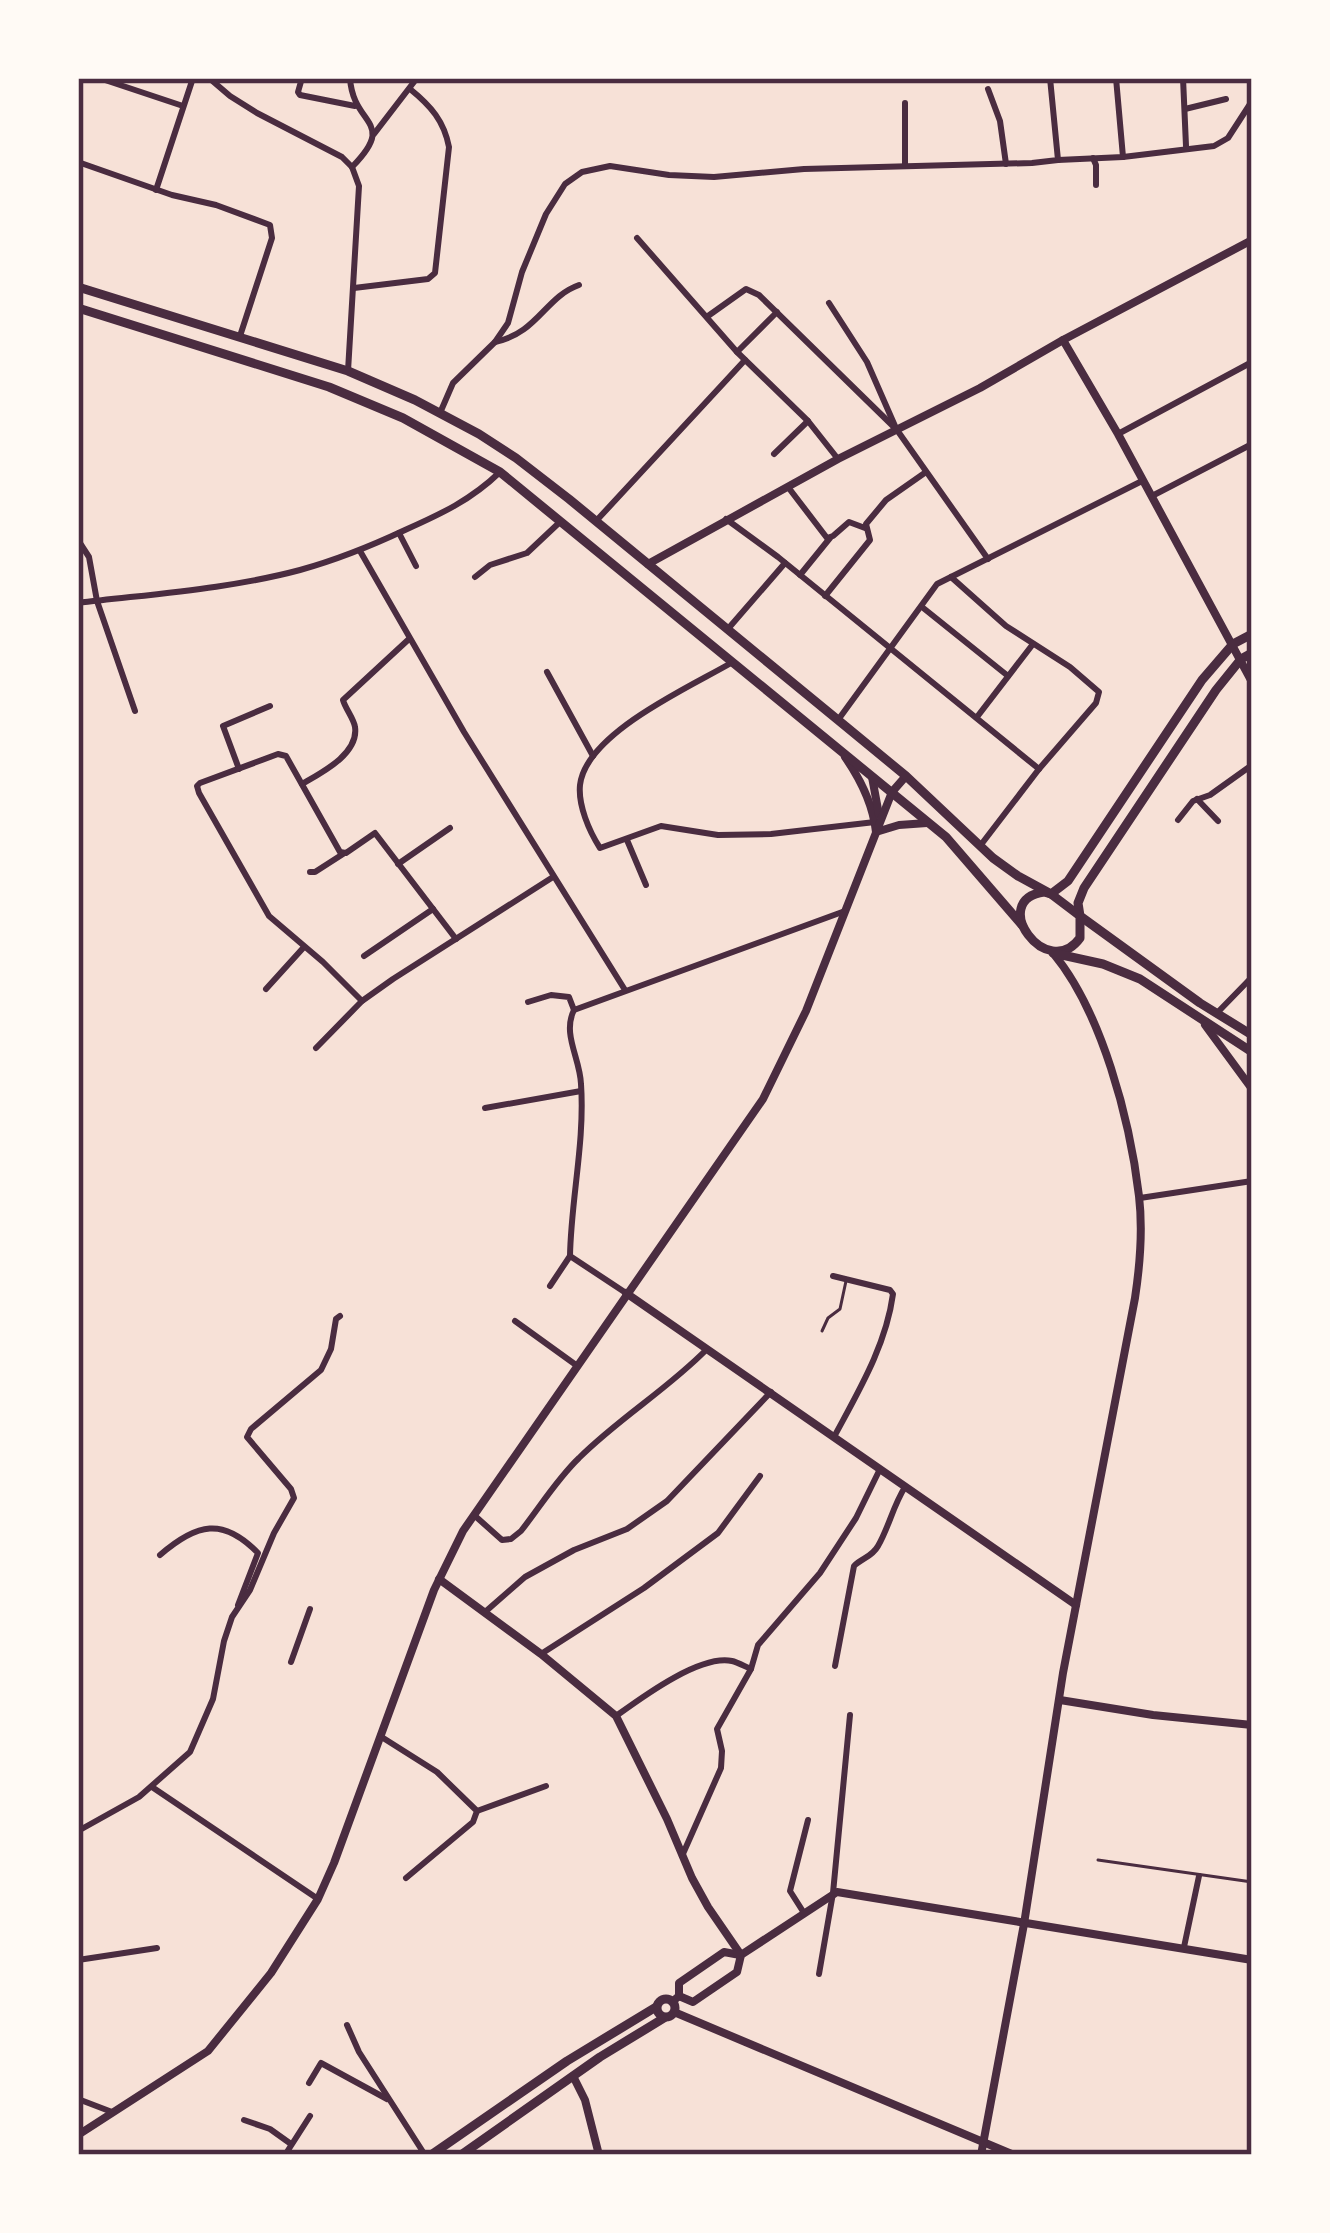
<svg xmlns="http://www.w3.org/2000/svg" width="1330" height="2233" font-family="Arial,sans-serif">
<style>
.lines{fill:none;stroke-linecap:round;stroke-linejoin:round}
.service{stroke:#4a2c40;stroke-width:3}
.minor{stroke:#4a2c40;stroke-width:6}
.tertiary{stroke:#4a2c40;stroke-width:8}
.secondary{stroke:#4a2c40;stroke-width:9}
.primary{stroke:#4a2c40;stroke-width:9}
.neatline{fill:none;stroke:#4a2c40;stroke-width:4.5}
</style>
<rect width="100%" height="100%" fill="#f7e1d7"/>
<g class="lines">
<g class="service">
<polyline points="822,1331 828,1318 840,1309 846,1281"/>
<polyline points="1098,1860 1252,1882"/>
</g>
<g class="minor">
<polyline points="99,78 183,106"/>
<polyline points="209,78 230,96 257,113 342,157 352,167 359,186 348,371"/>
<polyline points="302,78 298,92 300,95 355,106"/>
<path d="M350 78C353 127 398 120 352 167"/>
<polyline points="1116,78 1123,157"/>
<polyline points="1183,78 1186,146"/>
<polyline points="988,89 1000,121 1006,164"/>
<polyline points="905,103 905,166"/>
<polyline points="1185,109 1226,99"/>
<polyline points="374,134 417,78"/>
<polyline points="1093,158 1096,165 1096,185"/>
<polyline points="1058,160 1123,157 1214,146 1228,138 1252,101"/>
<polyline points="78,162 172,195 216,205 270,225 272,238 240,336"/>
<polyline points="156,190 193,78"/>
<polyline points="637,238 737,352 808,421 838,459"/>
<path d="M354 288 428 279 435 273 449 147C444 121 431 106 410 89"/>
<polyline points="829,303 867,362 895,426"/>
<polyline points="708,316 746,289 759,295 897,430 988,559"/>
<path d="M495 342C538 333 545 297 579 285"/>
<polyline points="737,352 777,312"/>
<polyline points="440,413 453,383 495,342 508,323 522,272 546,214 565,184 582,172 610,166 669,175 714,177 804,169 1032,163 1058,160 1050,78"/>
<polyline points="1118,434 1252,362"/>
<polyline points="774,454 808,421"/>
<polyline points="788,487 827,538 833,536 849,522 865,528"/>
<polyline points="1152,496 1252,444"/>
<polyline points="726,519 778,557 1039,769"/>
<polyline points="597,520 745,360"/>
<polyline points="399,533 416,566"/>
<polyline points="78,540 89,557 97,601 135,711"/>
<polyline points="360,551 464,732 625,990"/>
<polyline points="800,575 830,538"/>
<polyline points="475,577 490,565 527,553 561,521"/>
<polyline points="951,577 1006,626 1070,667 1099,692 1096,703 1039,769 980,846"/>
<polyline points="825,596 870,540 866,524 886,500 926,472"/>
<path d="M78 603C151 594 229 589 300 570 336 560 371 546 405 530 441 514 471 500 500 472"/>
<polyline points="922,607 1008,676"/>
<polyline points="727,630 785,563"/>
<path d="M731 663C690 687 586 733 580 785 578 805 589 831 600 848L661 826 718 835 771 834 875 822"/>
<polyline points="547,672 593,756"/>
<polyline points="977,717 1033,644"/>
<polyline points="838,720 937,584 1142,481"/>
<polyline points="239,769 223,726 270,706"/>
<path d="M302 784C321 773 359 754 355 727 354 719 345 708 343 700L409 639"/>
<polyline points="1197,799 1218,821"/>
<polyline points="1178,820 1193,801 1210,795 1252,765"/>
<polyline points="627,840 646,885"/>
<polyline points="398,864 450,828"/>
<polyline points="310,872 315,872 343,854"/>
<polyline points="364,956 433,909"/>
<polyline points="266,989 304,947"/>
<polyline points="362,1001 323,962 269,916 199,793 197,786 200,783 278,754 286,756 340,852 346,853 375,833 456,939"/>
<polyline points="528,1002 551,995 569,997 574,1010"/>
<polyline points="1217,1013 1252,977"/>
<polyline points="316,1048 362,1001 393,979 553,877"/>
<polyline points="485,1108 581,1091"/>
<polyline points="1140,1198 1252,1181"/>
<path d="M833 1276 890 1290 893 1294C886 1346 858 1392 834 1437"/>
<polyline points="550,1286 570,1256"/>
<path d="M626 1293 570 1256C571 1199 585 1142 581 1084 580 1058 562 1034 574 1010L845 911"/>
<polyline points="515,1321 576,1365"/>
<path d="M474 1515 502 1540 511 1539 521 1531C540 1507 557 1479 579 1458 619 1418 668 1389 707 1349"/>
<path d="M160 1555C197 1523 223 1517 258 1553L238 1605"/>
<polyline points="485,1612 525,1577 574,1550 627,1529 667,1501 771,1392"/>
<polyline points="541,1654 644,1588 718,1533 760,1476"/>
<polyline points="291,1662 310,1609"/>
<path d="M835 1666 854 1566C862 1558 872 1557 878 1546 889 1527 893 1506 905 1487"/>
<path d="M616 1716C641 1698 700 1654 732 1661 737 1662 746 1667 751 1669"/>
<polyline points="380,1736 437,1772 477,1811 473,1822 406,1878"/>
<polyline points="152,1787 318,1899"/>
<polyline points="477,1811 546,1786"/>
<polyline points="78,1831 139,1797 190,1752 213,1699 224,1641 232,1617 250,1590 274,1533 294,1498 291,1489 247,1437 251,1429 321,1370 331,1349 336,1319 340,1316"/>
<polyline points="682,1856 721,1768 722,1751 717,1729 751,1669 758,1645 820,1573 856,1518 880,1469"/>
<polyline points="804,1913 790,1891 808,1820"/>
<polyline points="1184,1947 1199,1876"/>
<polyline points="78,1960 157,1948"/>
<polyline points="819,1974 833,1893 850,1715"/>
<polyline points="347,2025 359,2052 425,2155"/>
<polyline points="309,2083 321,2063 387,2099"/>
<polyline points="78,2099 112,2112"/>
<polyline points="244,2120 270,2129 291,2144"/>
<polyline points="285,2155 310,2116"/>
</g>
<g class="tertiary">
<polyline points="1063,340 1118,434 1252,682"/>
<polyline points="648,564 838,459 980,388 1063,340 1252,240"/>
<path d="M845 757C861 780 873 804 876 832L899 825 927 823"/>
<polyline points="872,777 879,815"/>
<polyline points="1205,1025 1252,1089"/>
<polyline points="626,1293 1076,1605"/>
<polyline points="439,1579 541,1654 616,1716 667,1819 692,1878 708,1907 741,1955"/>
<polyline points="1060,1700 1153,1715 1252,1725"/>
<polyline points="679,1996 693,2002 737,1972 741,1955 837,1892 1252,1960"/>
<polyline points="672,2002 679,1996 679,1983 724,1952 740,1955"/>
<polyline points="674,2012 1014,2155"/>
<polyline points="573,2076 585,2100 599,2155"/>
<polyline points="78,2135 208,2051 271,1973 318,1899 334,1863 434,1590 463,1531 763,1099 806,1011 892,792 906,776"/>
<path d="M981 2155 1024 1924 1063 1673 1135 1298C1140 1265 1143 1230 1139 1196 1130 1120 1102 1012 1053 953"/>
</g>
<g class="secondary">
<circle cx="666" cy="2008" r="9"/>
<polyline points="431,2155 567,2061 656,2007"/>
<polyline points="461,2155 600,2057 664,2018"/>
</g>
<g class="primary">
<polyline points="78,287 348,371 415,400 479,434 516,458 569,499 838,720 906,776 993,858 1018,876 1051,894 1068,881 1202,680 1233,644 1252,634"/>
<polyline points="78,308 329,387 403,418 500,472 946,837 1022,925"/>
<polyline points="1252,653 1241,659 1216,690 1084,888 1078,903 1080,916 1200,1003 1252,1035"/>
<path d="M1044 892 1051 894 1080 916V938C1047 983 987 900 1044 892Z"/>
<polyline points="1053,953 1103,964 1140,979 1252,1052"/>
</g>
</g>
<rect width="1330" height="2233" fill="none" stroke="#fffaf5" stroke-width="162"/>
<rect x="81" y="81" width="1168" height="2071" class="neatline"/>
</svg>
